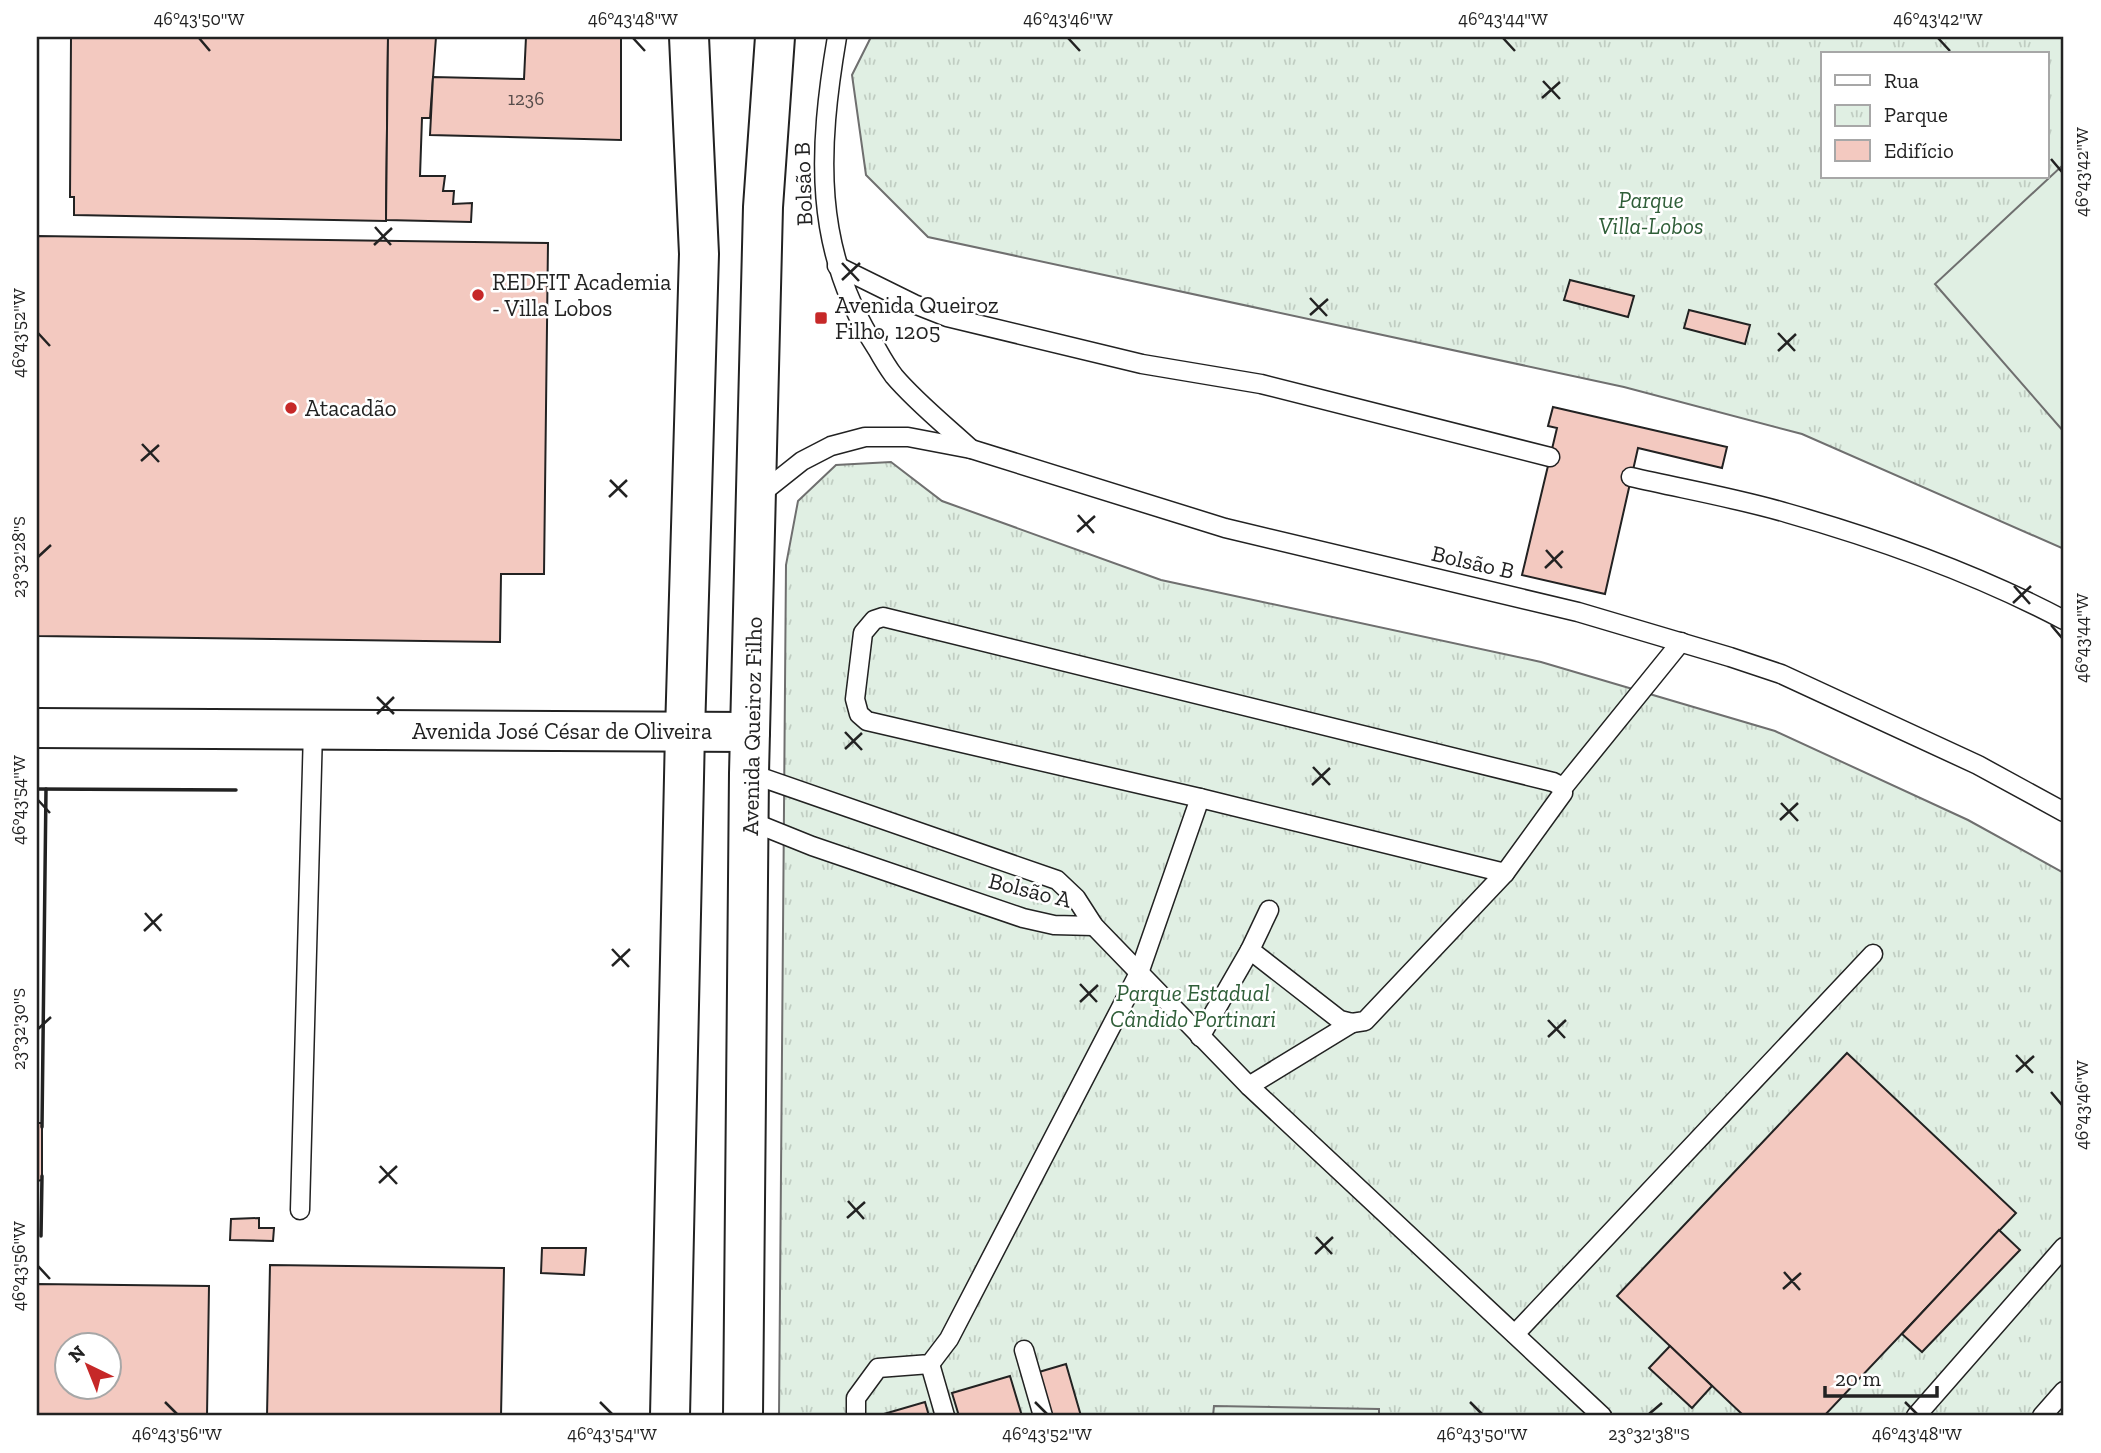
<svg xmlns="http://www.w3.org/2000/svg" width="2101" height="1453" font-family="'Zilla Slab',serif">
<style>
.park{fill:url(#park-tufts);stroke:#6f6f6f;stroke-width:2;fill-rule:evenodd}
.pitch{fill:#e0efe3;stroke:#6f6f6f;stroke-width:2}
.building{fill:#f3c9c0;stroke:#222;stroke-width:2;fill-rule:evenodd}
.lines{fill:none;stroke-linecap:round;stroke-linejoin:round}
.lane-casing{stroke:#222;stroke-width:21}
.secondary-casing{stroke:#222;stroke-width:42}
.highway-casing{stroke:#222;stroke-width:42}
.lane{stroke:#fff;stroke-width:18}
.secondary{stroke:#fff;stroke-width:38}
.highway{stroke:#fff;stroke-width:38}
.wall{stroke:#222;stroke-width:3.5}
.ticks{fill:none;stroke:#222;stroke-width:2.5}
.poi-dot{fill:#c62828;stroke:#fff;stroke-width:2.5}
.labels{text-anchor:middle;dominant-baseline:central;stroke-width:5;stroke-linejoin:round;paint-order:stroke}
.number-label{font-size:19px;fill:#564c4a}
.street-label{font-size:23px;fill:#222;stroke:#fff}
.park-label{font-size:23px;font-style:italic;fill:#2f5e38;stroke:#fff}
.poi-label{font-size:23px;fill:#222;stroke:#fff;text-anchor:start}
.neatline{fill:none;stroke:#222;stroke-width:2.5}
.ticks-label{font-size:18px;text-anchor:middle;fill:#222}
</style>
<defs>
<pattern id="park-tufts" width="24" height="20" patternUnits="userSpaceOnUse" patternTransform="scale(1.75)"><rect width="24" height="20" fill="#e0efe3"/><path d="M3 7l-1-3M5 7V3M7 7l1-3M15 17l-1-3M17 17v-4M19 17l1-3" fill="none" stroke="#c0cdc2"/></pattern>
</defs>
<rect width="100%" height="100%" fill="#fff"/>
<g class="park">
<path d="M871 37H2064V549L1802 434 1624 387 928 237 866 175 852 75ZM1823 54H2047V177H1823Z"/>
<polygon points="891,462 942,501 1161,580 1541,662 1775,731 1968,820 2064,873 2064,1416 779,1416 786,565 798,501 836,465"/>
</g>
<g class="pitch">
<polygon points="2064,164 2064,432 1935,284"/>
<polygon points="1214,1406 1379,1409 1379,1416 1213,1416"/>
</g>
<g class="building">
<polygon points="71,37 388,37 386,221 74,215 74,197 70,197"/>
<polygon points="388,37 436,37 430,118 422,118 420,176 445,176 443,191 454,191 453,204 472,203 471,222 386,220"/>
<polygon points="526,37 621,37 621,140 430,135 433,77 524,79"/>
<polygon points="37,236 548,243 544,574 501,574 500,642 37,636"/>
<polygon points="1570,280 1634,296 1628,317 1564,300"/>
<polygon points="1689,310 1750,325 1745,344 1684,328"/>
<polygon points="1553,407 1727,447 1722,468 1638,448 1605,594 1522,575 1557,428 1548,426"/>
<polygon points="1847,1053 2016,1213 1824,1416 1744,1416 1617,1296"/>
<polygon points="37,1123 42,1123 42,1180 37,1181"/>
<polygon points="259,1218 259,1228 274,1228 273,1241 230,1240 231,1219"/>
<polygon points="1999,1230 2020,1250 1922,1352 1902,1334"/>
<polygon points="542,1248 586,1248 584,1275 541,1273"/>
<polygon points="270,1265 504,1268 501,1416 267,1416"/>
<path d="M37 1284 209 1286 207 1416H37ZM66 1344H108V1386H66Z"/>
<polygon points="1670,1346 1712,1386 1692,1408 1649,1368"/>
<polygon points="1066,1364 1081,1416 1052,1416 1039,1372"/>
<polygon points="1010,1376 1022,1416 959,1416 952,1393"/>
<polygon points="925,1402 929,1416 877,1416"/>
</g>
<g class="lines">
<defs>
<g id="lane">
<path d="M837 37C818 149 812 250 877 349 882 358 888 368 894 376 916 402 946 426 971 449"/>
<polyline points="837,266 914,304 947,317 1142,364 1261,384 1550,457"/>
<path d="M1631 477C1683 489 1736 498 1787 513 1882 540 1977 574 2064 620"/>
<polyline points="758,496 802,461 831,446 865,437 908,437 971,449 1225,528 1578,612 1730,657 1781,674 1978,765 2064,812"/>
<polygon points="883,617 1553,782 1559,785 1563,793 1505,873 1200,798 867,721 859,714 855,699 863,633 874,620"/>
<polyline points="749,773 1057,880 1076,898 1094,926 1249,1086 1602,1416"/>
<polyline points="1562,789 1681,642"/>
<polyline points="750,821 812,846 1023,918 1054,925 1094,926"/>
<polyline points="1250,950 1269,910"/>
<polyline points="1200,1037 1250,950 1340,1020 1352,1023 1365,1021 1505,873"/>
<polyline points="1249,1086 1352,1023"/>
<polyline points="300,1210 313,730"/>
<polyline points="1515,1334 1873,954"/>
<polyline points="1024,1350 1043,1416"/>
<polyline points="930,1364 945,1416"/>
<polyline points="856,1416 856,1398 878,1368 930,1364 949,1339 1139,973 1200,798"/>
<polyline points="1916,1416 2064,1247"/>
<polyline points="2042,1416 2064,1391"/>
</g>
<polyline id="secondary" points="37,728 750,732"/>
<g id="highway">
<polyline points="670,1416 685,732 699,254 689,37"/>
<polyline points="743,1416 749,773 763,207 775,37"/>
</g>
</defs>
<use href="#lane" class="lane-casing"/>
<use href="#secondary" class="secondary-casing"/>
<use href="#highway" class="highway-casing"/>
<use href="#lane" class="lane"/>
<use href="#secondary" class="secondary"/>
<use href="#highway" class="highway"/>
<g class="wall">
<polyline points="37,789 236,790"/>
<polyline points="42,1127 46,789"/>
<polyline points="41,1236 42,1176"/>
</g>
</g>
<path class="ticks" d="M199 38 210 51M633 38 645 51M1068 38 1080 51M1503 38 1515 51M1938 38 1950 51M1543 81 1560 99M1542 98 1560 82M2051 159 2062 172M375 227 391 245M374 245 392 228M842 263 859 281M842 280 860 263M1310 298 1327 316M1310 315 1328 299M38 333 50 346M1778 333 1795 351M1778 351 1796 334M142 444 159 462M141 461 159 445M610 480 627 497M609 497 627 480M1078 515 1094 533M1077 532 1095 516M1546 550 1562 568M38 557 51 545M1545 568 1563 551M2014 586 2030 604M2013 603 2031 586M2051 625 2062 638M377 697 394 714M377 714 394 697M845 732 862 750M845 749 862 733M1313 767 1330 785M1312 785 1330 768M38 800 50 813M1781 803 1798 821M1780 820 1798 803M145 913 161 931M144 931 162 914M612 949 629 967M612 966 630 949M1080 984 1097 1002M1080 1002 1098 985M1548 1020 1565 1038M38 1029 51 1017M1548 1037 1566 1020M2016 1055 2033 1073M2016 1072 2034 1056M2051 1092 2062 1105M380 1166 397 1184M379 1183 397 1166M848 1201 864 1219M847 1218 865 1202M1316 1237 1332 1254M1315 1254 1333 1237M38 1266 50 1279M1784 1272 1800 1290M1783 1289 1801 1273M165 1402 177 1414M600 1402 612 1414M1035 1402 1047 1414M1470 1402 1482 1414M1905 1402 1917 1414M1649 1414 1662 1403"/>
<g class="poi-dot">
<circle cx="478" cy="295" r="7"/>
<rect x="814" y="311" width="14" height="14" rx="3.5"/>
<circle cx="291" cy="408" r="7"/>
</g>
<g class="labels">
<g class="number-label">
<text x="526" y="98">1236</text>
</g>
<g class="street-label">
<text transform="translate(803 184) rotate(-92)">Bolsão B</text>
<text transform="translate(1473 562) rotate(13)">Bolsão B</text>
<text transform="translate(752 726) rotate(-89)">Avenida Queiroz Filho</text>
<text x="562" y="731">Avenida José César de Oliveira</text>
<text transform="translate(1030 890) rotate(14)">Bolsão A</text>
</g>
<g class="park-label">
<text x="1651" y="200">Parque<tspan x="1651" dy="26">Villa-Lobos</tspan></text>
<text x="1193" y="993">Parque Estadual<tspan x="1193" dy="26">Cândido Portinari</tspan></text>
</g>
<g class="poi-label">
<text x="492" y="282">REDFIT Academia<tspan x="492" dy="26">- Villa Lobos</tspan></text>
<text x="835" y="305">Avenida Queiroz<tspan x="835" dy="26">Filho, 1205</tspan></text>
<text x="305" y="408">Atacadão</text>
</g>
</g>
<rect width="2101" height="1453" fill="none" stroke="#ffffff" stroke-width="77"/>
<rect x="1821" y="52" width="228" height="126" fill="#ffffff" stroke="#a7a7a7" stroke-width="2"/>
<rect x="1835" y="75" width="35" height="10" fill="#ffffff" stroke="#a7a7a7" stroke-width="2"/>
<text x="1884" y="88" font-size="21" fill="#222222">Rua</text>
<rect x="1835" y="105" width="35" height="21" fill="url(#park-tufts)" stroke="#a7a7a7" stroke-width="2"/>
<text x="1884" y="122" font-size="21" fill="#222222">Parque</text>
<rect x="1835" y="140" width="35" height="21" fill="#f3c9c0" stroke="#a7a7a7" stroke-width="2"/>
<text x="1884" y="158" font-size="21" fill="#222222">Edifício</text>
<g transform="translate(88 1366) rotate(317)"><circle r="33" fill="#ffffff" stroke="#a7a7a7" stroke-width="2"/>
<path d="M0-5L12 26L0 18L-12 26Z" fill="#c62828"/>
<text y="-10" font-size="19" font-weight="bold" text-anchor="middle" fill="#222222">N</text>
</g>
<path d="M1825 1386v10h112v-10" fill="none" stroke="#222222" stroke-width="3.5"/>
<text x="1835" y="1386" font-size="21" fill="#222222" stroke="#ffffff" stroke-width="5" paint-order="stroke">20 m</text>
<rect x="38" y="38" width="2024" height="1376" class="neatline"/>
<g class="ticks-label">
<text x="199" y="25">46°43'50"W</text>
<text x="633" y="25">46°43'48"W</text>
<text x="1068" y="25">46°43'46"W</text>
<text x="1503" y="25">46°43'44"W</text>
<text x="1938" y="25">46°43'42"W</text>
<text transform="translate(2082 172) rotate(-90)" y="6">46°43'42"W</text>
<text transform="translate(19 333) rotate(-90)" y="6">46°43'52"W</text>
<text transform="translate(19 557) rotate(-90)" y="6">23°32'28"S</text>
<text transform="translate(2082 638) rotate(-90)" y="6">46°43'44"W</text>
<text transform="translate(19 800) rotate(-90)" y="6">46°43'54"W</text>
<text transform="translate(19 1029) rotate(-90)" y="6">23°32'30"S</text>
<text transform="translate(2082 1105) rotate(-90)" y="6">46°43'46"W</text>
<text transform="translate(19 1266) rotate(-90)" y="6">46°43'56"W</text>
<text x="177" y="1440">46°43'56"W</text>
<text x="612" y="1440">46°43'54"W</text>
<text x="1047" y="1440">46°43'52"W</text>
<text x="1482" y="1440">46°43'50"W</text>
<text x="1649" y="1440">23°32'38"S</text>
<text x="1917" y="1440">46°43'48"W</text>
</g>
</svg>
